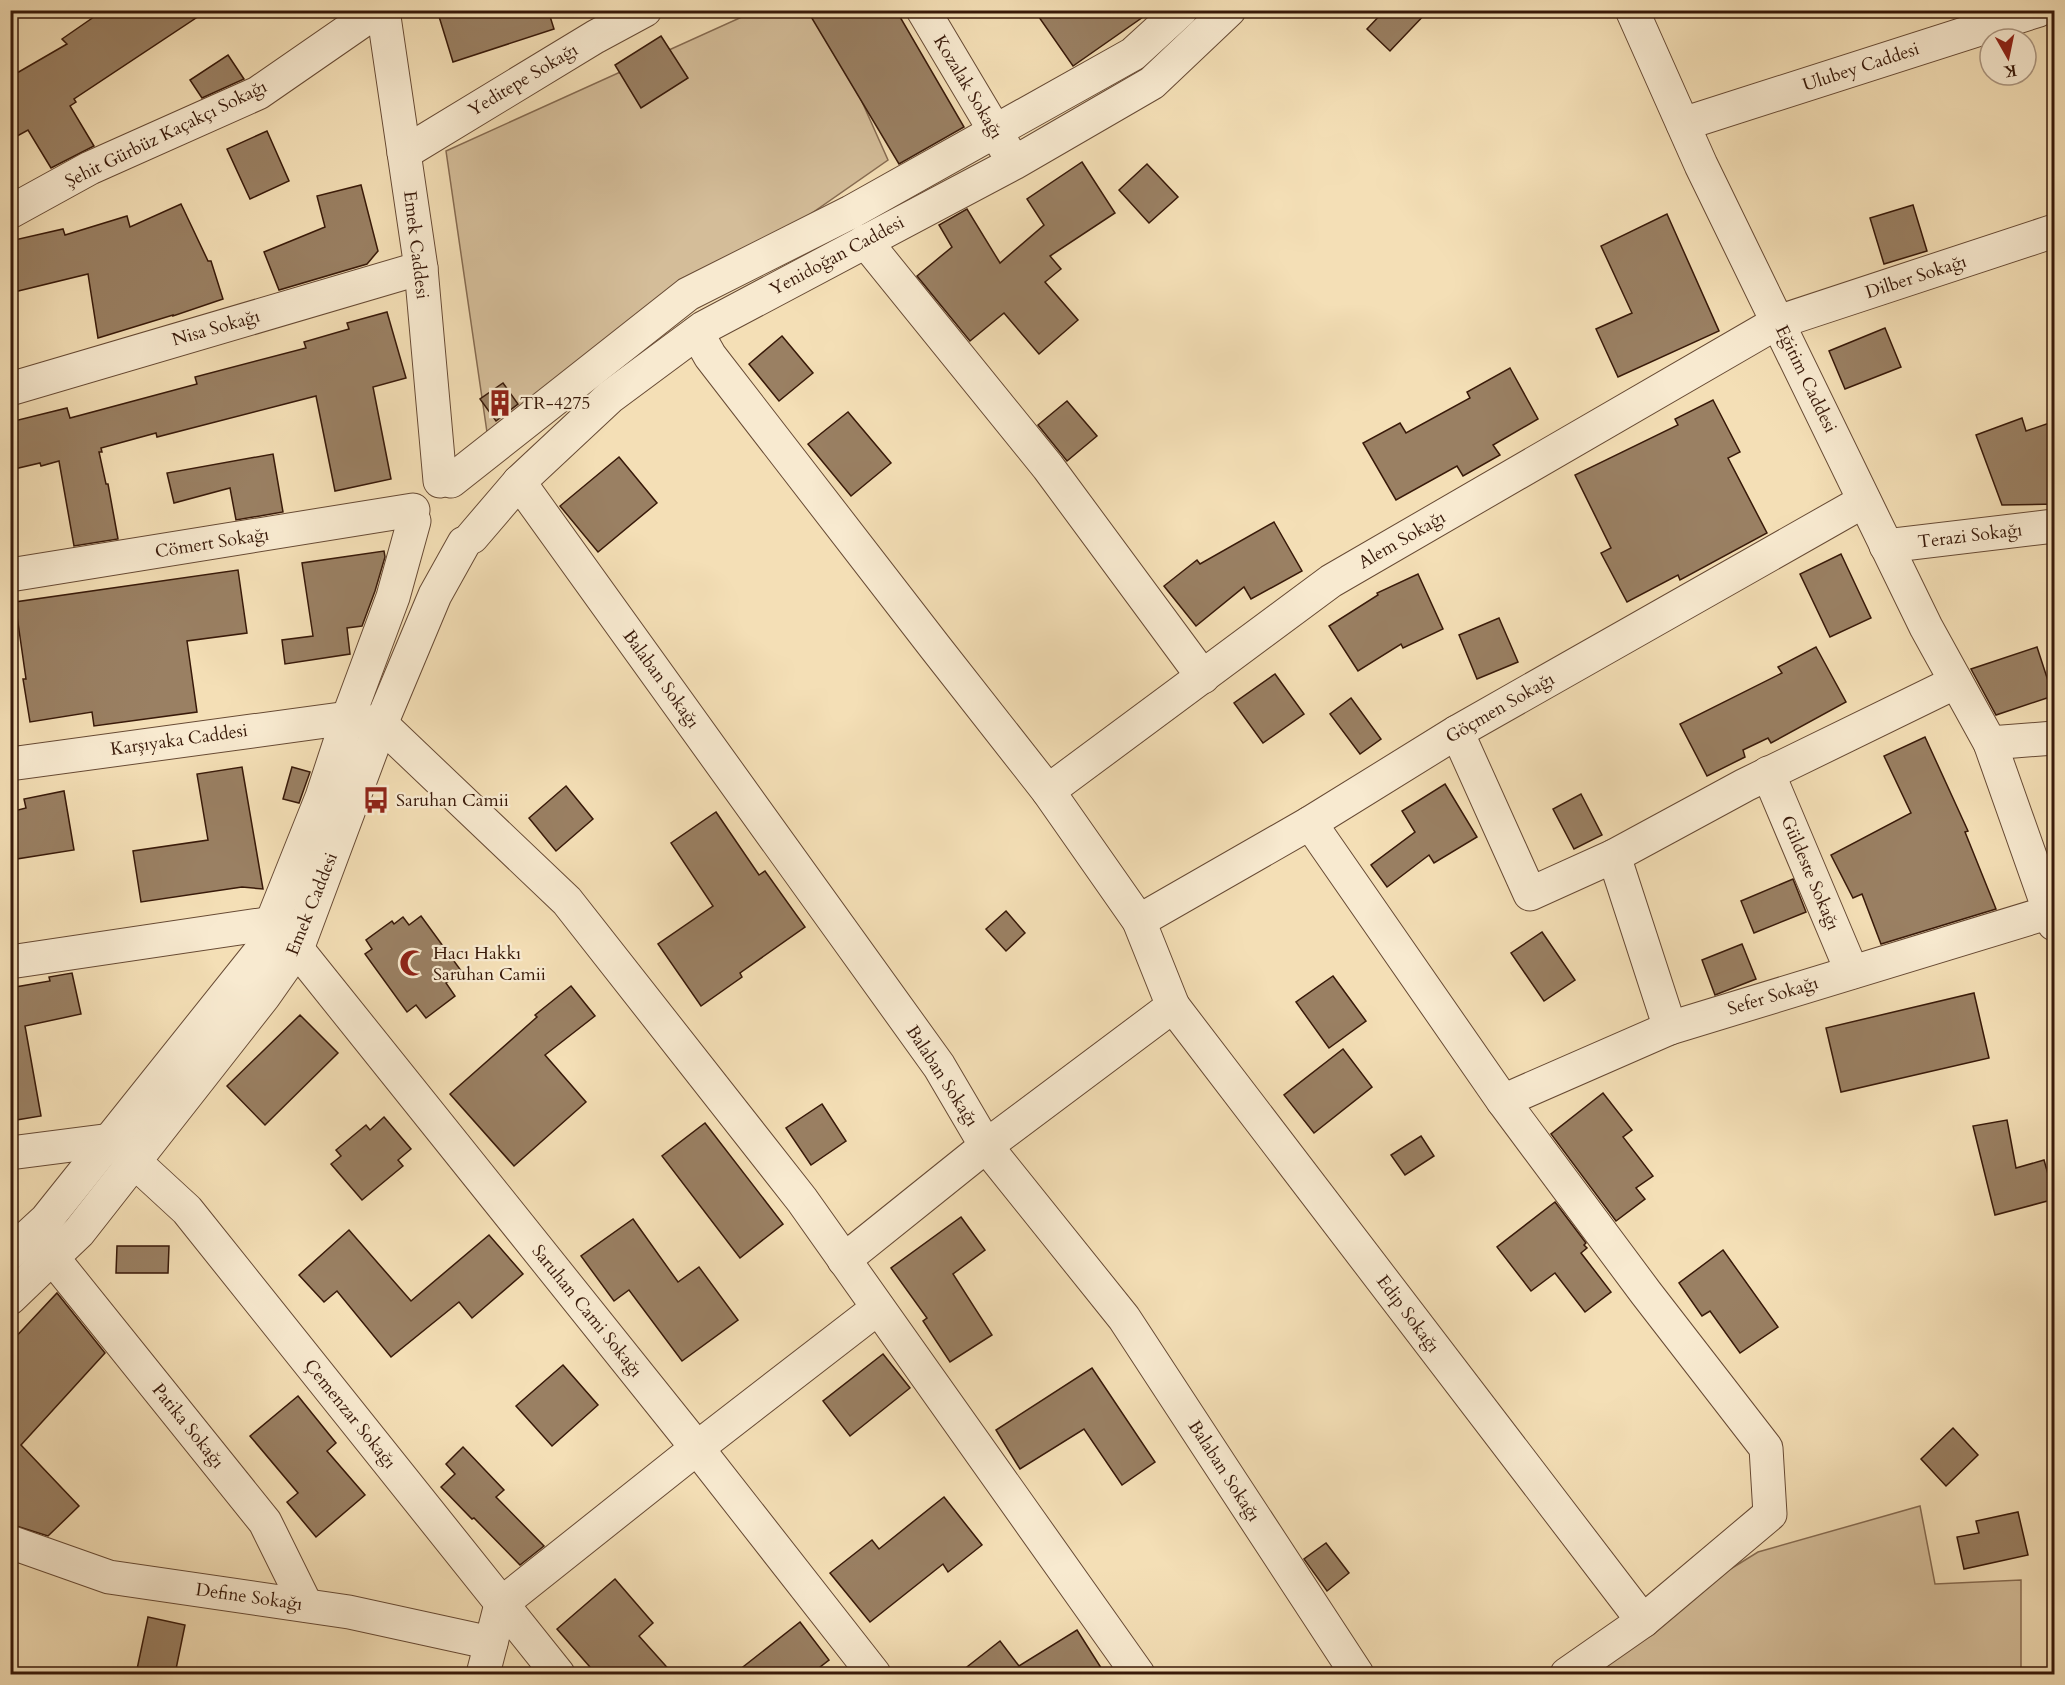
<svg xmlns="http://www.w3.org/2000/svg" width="2065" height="1685" font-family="Cardo,serif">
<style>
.green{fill:#d4bd99;stroke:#866b51;stroke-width:1.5}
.building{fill:#9a8063;stroke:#381909;stroke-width:1.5}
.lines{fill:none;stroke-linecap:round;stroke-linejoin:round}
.minor-casing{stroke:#674a34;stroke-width:35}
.minor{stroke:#f8ead0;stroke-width:33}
.labels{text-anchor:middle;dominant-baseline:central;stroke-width:4.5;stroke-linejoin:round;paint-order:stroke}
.street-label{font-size:18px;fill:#381909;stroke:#f8ead0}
.poi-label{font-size:18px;fill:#381909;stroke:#f8ead0;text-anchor:start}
</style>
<rect width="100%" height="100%" fill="#f4dfb6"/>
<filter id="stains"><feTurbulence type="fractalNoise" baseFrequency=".00333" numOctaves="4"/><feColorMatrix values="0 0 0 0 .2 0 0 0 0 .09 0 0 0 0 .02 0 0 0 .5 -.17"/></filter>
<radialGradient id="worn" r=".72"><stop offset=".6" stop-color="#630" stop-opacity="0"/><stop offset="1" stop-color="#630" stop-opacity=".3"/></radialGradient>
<g class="green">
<polygon points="821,10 888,160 488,439 446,151 755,11"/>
<polygon points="1920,1506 1935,1584 2021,1580 2021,1674 1560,1674 1758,1552"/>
</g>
<g class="building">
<polygon points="104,10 208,10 74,99 76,102 70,106 94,146 51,168 28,130 10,140 10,77 67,44 62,39"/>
<polygon points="437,10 548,10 554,29 453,62"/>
<polygon points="807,10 896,10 964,127 899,164"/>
<polygon points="1034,10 1153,10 1073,66"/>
<polygon points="1385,10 1429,10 1390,51 1367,29"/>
<polygon points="661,36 688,78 641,108 615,65"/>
<polygon points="228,55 244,79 202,98 190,80"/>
<polygon points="267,131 289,181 250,199 227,149"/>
<polygon points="1082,162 1115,213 1050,256 1061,269 1045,282 1078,320 1039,354 1004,313 970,341 917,276 952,247 939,225 967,209 1000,263 1044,225 1027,199"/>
<polygon points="1147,164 1178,197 1149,223 1119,190"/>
<polygon points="361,185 378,251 367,264 279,290 264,252 325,227 317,196"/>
<polygon points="181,204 208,261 211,261 223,299 173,316 173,315 98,338 88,274 10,293 10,241 63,229 65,235 127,216 130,227"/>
<polygon points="1913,205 1927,251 1884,264 1870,218"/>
<polygon points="1667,214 1719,331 1618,377 1596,329 1632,313 1601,246"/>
<polygon points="387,312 406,378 373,387 391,479 335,491 316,396 157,437 156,433 101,448 102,452 99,452 106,484 108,484 118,539 74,546 59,461 41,466 40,463 10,470 10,422 67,408 70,418 197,384 195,377 306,348 304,342 349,329 347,323"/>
<polygon points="1885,328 1901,367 1845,389 1829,351"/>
<polygon points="782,336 813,373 779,401 749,364"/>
<polygon points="1510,368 1538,419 1493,445 1500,455 1463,476 1457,466 1396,500 1363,443 1400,423 1406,433 1470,398 1467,392"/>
<polygon points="503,383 518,404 496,421 480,399"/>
<polygon points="1713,400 1740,452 1728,458 1767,533 1680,580 1678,575 1627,602 1601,553 1611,548 1575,475 1678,425 1675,419"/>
<polygon points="1067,401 1097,436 1067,461 1038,425"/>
<polygon points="848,412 891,463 851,496 808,444"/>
<polygon points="2022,418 2026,431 2055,421 2055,504 2002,505 1976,435"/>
<polygon points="273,454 283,512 236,520 230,488 174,503 167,473"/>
<polygon points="619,457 657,503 598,552 560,506"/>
<polygon points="1274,522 1302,571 1251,599 1244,587 1196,626 1164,586 1197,560 1200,564"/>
<polygon points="384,551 385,557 375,591 362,626 347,628 350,654 285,664 282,640 313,636 302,563"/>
<polygon points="1841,554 1871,618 1830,637 1800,574"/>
<polygon points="238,570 247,633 187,641 197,712 94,726 92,712 30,722 23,679 26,679 15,602"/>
<polygon points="1418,574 1443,629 1403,648 1401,644 1358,671 1329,626 1378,595 1377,593"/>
<polygon points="1499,618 1518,662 1477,679 1459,635"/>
<polygon points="1816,647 1846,702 1771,743 1768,738 1743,750 1745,757 1707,776 1680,724 1782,673 1778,667"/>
<polygon points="2037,647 2053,696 1996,715 1971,669"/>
<polygon points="1275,674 1304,714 1263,743 1234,703"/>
<polygon points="1351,698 1381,739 1360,754 1330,714"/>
<polygon points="1925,737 1968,831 1965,832 1996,909 1881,944 1862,894 1853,898 1831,855 1911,813 1884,756"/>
<polygon points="242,767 263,889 242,887 141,902 133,851 208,840 197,774"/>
<polygon points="292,767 310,772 299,803 283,799"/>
<polygon points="1445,784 1477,837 1434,863 1429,855 1387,887 1371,865 1415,832 1402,811"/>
<polygon points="566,786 593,819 556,851 529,818"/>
<polygon points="64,791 74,850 10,860 10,812 26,808 24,799"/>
<polygon points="1581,794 1602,835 1574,849 1553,809"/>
<polygon points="716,812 759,875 765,871 805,927 740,973 742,977 701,1006 658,944 713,906 671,843"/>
<polygon points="1793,879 1806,912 1754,933 1741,901"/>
<polygon points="1006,911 1025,933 1006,951 986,929"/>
<polygon points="421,916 462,972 446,983 455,996 426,1018 416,1005 407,1012 365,954 372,949 366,940 392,921 394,924 403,917 409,925"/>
<polygon points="1542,932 1575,980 1544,1001 1511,953"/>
<polygon points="1742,944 1756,979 1715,995 1702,960"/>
<polygon points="72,973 81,1014 25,1026 41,1116 10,1121 10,988 50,981 49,977"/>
<polygon points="1333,976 1366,1021 1329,1048 1296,1002"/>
<polygon points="571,986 595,1016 545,1055 586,1102 514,1166 450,1094 537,1017 535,1015"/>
<polygon points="1974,993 1989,1058 1841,1092 1826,1028"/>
<polygon points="300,1015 338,1053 265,1125 227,1086"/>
<polygon points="1343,1049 1372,1087 1314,1133 1284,1095"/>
<polygon points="1603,1093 1632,1130 1623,1137 1653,1176 1636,1188 1645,1199 1616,1221 1551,1134"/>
<polygon points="822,1104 846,1141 811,1165 786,1128"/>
<polygon points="384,1117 411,1149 398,1160 403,1166 362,1200 331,1164 341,1156 336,1150 366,1125 370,1130"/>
<polygon points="2007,1120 2016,1168 2044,1160 2055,1199 1995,1215 1973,1126"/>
<polygon points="705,1123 783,1224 740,1258 662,1156"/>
<polygon points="1421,1136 1434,1156 1405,1175 1391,1155"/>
<polygon points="1555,1202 1586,1243 1584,1245 1587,1248 1581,1253 1611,1292 1585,1312 1555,1273 1531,1291 1497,1247"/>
<polygon points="961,1217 985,1250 953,1274 992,1335 950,1362 923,1321 927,1318 891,1268"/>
<polygon points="633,1219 678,1282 699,1267 738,1320 682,1361 629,1290 614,1301 581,1256"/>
<polygon points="349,1230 411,1301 489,1235 523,1274 472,1318 459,1302 391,1357 337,1291 324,1302 299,1275"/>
<polygon points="117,1246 169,1246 168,1273 116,1273"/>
<polygon points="1723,1250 1778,1327 1740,1353 1710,1311 1702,1316 1679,1283"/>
<polygon points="57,1293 105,1353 21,1445 79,1506 48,1536 10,1524 10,1343"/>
<polygon points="883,1354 910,1388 850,1436 823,1401"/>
<polygon points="563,1365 598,1405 552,1446 516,1406"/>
<polygon points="1092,1368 1155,1462 1122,1485 1084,1429 1020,1469 996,1430"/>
<polygon points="298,1396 336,1443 327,1451 365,1495 316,1537 287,1502 298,1493 250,1436"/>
<polygon points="1953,1428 1978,1455 1946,1486 1921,1459"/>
<polygon points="463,1447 504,1490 496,1497 544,1546 520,1565 474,1518 472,1519 441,1487 455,1474 446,1464"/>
<polygon points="944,1497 982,1545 948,1572 943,1564 870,1622 830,1573 872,1540 879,1549"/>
<polygon points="2018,1512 2028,1555 1964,1569 1957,1537 1979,1533 1976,1521"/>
<polygon points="1326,1543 1349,1573 1327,1591 1304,1559"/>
<polygon points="615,1579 653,1623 639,1636 673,1674 596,1674 557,1629"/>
<polygon points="148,1617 185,1625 175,1674 136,1674"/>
<polygon points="800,1622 829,1660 811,1674 734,1674"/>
<polygon points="1077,1630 1105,1674 958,1674 1000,1641 1019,1666"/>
</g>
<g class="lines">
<defs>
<g id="minor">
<polyline points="383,10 421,268 440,481"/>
<polyline points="923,10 1007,151"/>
<polyline points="1632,10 1701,165 1926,627 1990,743 2054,924"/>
<polyline points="1683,124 2039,10"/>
<polyline points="404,153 595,37 645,10"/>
<polyline points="10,212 90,168 258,93 378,10"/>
<polyline points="865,241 1048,467 1203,677"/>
<polyline points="697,333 710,356 935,647 1048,791 1139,921 1173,1006 986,1146 844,1260"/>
<polyline points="10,389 421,268"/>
<polyline points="451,481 688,294 851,212 1133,54 1181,10"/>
<polyline points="519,482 939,1066 986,1146 1124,1318 1357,1674"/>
<polyline points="472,537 519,482 610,397 703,328 1014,163 1152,83 1229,10"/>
<polyline points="1886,546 2054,526"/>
<polyline points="10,575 413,510"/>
<polyline points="1457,732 1530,894 1614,856"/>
<polyline points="1990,743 2054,738"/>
<polyline points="10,764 348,718 381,724 567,901 802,1200 1138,1674"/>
<polyline points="1768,773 1852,972"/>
<polyline points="1048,791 1331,581 1778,322 2054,231"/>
<polyline points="1310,823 1503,1101 1646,1293 1766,1448 1770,1514 1643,1621 1567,1674"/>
<polyline points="1139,921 1310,823 1457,732 1864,501"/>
<polyline points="10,962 273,923 297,949 697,1448 874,1674"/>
<polyline points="1173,1006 1643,1621"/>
<polyline points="1670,1028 1614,856 1745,785 1956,682"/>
<polyline points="1503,1101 1670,1028 2050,912"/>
<polyline points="10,1153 111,1140 187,1210 558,1674"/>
<polyline points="10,1253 46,1220 260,952 322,797 348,718 393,597 414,521"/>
<polyline points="52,1257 265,1522 306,1605"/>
<polyline points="10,1298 79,1232 264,996 297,949 381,724 435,595 464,543"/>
<polyline points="10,1542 109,1577 349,1612 491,1643"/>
<polyline points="483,1674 501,1604 697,1448 878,1308"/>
</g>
</defs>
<use href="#minor" class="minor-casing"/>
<use href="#minor" class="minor"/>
</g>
<defs>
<symbol id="building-bare" viewBox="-9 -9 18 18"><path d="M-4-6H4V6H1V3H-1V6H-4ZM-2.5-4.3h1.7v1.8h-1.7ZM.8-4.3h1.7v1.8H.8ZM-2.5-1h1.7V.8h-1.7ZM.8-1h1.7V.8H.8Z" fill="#8f2418" stroke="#f8ead0" stroke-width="2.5" paint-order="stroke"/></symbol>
<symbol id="bus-bare" viewBox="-9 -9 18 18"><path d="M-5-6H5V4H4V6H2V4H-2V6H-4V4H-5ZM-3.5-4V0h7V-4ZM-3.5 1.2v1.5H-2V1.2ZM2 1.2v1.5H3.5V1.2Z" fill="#8f2418" stroke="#f8ead0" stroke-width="2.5" paint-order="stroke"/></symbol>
<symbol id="mosque-bare" viewBox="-9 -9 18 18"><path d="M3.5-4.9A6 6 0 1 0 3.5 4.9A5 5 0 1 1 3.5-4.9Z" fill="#8f2418" stroke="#f8ead0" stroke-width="2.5" paint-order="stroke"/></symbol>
</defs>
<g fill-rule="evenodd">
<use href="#building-bare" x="481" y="384" width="38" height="38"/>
<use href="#bus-bare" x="357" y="781" width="38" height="38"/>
<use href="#mosque-bare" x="394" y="944" width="38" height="38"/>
</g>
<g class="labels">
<g class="street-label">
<text transform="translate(1861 67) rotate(-18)">Ulubey Caddesi</text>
<text transform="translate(523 80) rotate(-31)">Yeditepe Sokağı</text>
<text transform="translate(968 87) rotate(59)">Kozalak Sokağı</text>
<text transform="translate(166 134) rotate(-26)">Şehit Gürbüz Kaçakçı Sokağı</text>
<text transform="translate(416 245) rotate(83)">Emek Caddesi</text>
<text transform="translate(837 256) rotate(-28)">Yenidoğan Caddesi</text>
<text transform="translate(1916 277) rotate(-18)">Dilber Sokağı</text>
<text transform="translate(216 328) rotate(-16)">Nisa Sokağı</text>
<text transform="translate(1806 379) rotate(64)">Eğitim Caddesi</text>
<text transform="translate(1970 536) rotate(-7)">Terazi Sokağı</text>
<text transform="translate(1402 540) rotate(-30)">Alem Sokağı</text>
<text transform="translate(212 543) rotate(-9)">Cömert Sokağı</text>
<text transform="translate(661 679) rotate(54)">Balaban Sokağı</text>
<text transform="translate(1500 708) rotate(-30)">Göçmen Sokağı</text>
<text transform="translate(179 740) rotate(-8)">Karşıyaka Caddesi</text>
<text transform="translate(1810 873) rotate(67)">Güldeste Sokağı</text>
<text transform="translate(312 904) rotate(-68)">Emek Caddesi</text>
<text transform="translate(1773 996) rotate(-17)">Sefer Sokağı</text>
<text transform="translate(942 1076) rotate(57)">Balaban Sokağı</text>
<text transform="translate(587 1311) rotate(51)">Saruhan Cami Sokağı</text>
<text transform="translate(1408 1314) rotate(53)">Edip Sokağı</text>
<text transform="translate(350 1414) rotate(51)">Çemenzar Sokağı</text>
<text transform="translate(188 1426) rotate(51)">Patika Sokağı</text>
<text transform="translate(1224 1471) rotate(57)">Balaban Sokağı</text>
<text transform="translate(249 1597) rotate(8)">Define Sokağı</text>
</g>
<g class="poi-label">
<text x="520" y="403">TR-4275</text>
<text x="396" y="800">Saruhan Camii</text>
<text x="433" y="953">Hacı Hakkı<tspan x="433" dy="21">Saruhan Camii</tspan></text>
</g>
</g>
<rect width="2065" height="1685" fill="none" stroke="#f4dfb6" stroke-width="36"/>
<rect x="12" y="12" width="2041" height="1661" fill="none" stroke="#381909" stroke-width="3"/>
<rect x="18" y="18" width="2029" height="1649" fill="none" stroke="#381909" stroke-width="1.5"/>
<g transform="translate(2008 57) rotate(171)"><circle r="28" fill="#f8ead0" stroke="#ab9680" stroke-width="1.5"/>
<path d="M0-4.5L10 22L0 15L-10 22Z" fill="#8f2418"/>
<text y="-9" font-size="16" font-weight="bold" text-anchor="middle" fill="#381909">K</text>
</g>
<rect width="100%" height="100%" filter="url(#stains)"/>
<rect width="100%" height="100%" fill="url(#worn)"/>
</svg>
